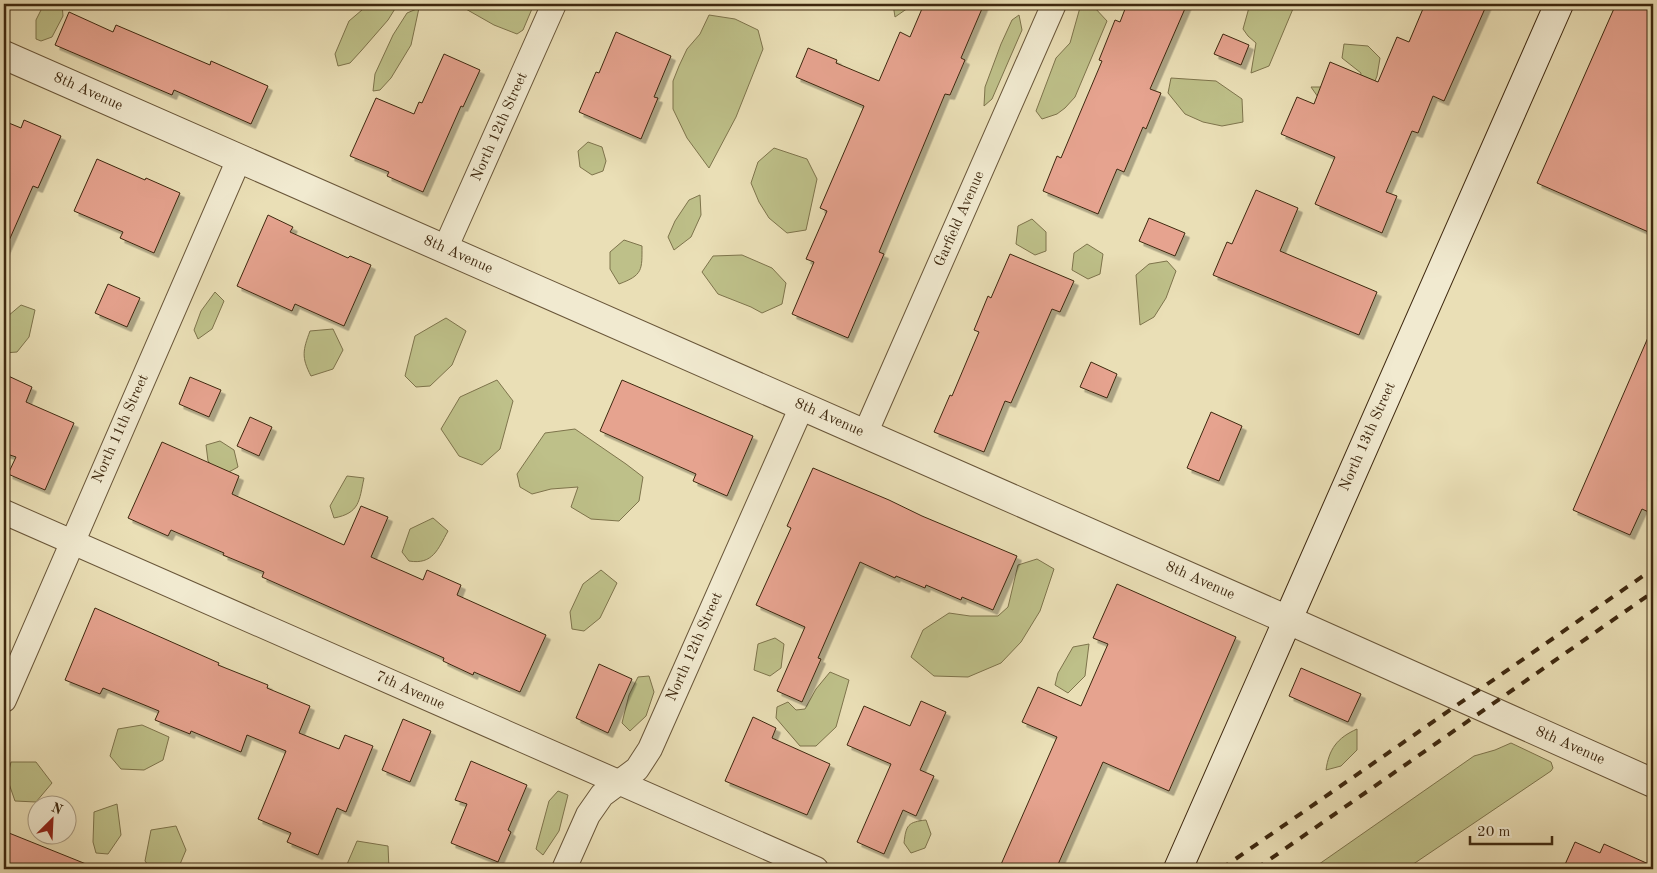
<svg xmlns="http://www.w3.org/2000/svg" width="1657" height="873" font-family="'Old Standard TT',serif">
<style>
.green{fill:#bec089;stroke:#7e744c}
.building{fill:#e6a38f;stroke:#3e280f;filter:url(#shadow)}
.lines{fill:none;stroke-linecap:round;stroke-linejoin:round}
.minor-casing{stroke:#695639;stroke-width:26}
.tertiary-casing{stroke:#695639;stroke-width:30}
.secondary-casing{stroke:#3e280f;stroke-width:30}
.minor{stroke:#f1ead0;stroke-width:24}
.tertiary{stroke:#f1ead0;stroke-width:28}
.secondary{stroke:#f1ead0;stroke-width:28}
.rail{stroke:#3e280f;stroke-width:4;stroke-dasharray:9 9;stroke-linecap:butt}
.labels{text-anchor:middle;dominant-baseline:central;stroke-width:4;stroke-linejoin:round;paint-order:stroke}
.street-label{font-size:15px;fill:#3e280f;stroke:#f1ead0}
</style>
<defs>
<filter id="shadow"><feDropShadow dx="4.5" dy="4.5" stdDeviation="0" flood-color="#0004"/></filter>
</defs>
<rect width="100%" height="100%" fill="#eadfb6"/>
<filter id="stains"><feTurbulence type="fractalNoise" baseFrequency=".004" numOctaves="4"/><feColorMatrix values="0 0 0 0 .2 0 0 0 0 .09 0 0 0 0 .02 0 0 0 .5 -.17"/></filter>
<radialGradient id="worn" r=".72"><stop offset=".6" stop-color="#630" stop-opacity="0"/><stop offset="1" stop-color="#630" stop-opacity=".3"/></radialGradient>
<g class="green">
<polygon points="44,4 62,4 63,16 52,37 41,41 36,39 36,20"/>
<polygon points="369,4 398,4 388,20 361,51 350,63 338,66 335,54 349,21"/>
<polygon points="457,4 534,4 523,30 517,34 494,25"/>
<polygon points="893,4 910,4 908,8 895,17"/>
<polygon points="1081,4 1095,4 1094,7 1107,21 1075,97 1065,108 1057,114 1042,119 1036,111 1056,58 1070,43"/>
<polygon points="1250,4 1295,4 1269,66 1251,73 1256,43 1248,36 1243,29"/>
<polygon points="419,8 411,45 391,78 380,90 373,91 375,74 393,35 407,13"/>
<polygon points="709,15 735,19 758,30 763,49 736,117 709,168 687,138 673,109 673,81 679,66 687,49 700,34"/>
<polygon points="1019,15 1022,30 992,99 984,106 985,87 1001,44 1012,20"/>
<polygon points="1344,44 1368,46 1380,58 1377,76 1362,113 1318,97 1311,87 1321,87 1351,97 1358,87 1361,73 1342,58"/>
<polygon points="1171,78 1216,81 1242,99 1243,122 1222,126 1203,122 1185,114 1168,93"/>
<polygon points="588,142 602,147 606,161 603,171 592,175 580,167 578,151"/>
<polygon points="774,148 807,159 817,179 806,230 787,233 769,218 759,202 751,183 758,162"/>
<polygon points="700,195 701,215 691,237 674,250 668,237 675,221 689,200"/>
<polygon points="1032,219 1046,232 1046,251 1035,255 1016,244 1018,226"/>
<path d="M624 240 642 246C642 270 643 275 619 284L610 269V252Z"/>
<polygon points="1087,244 1103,254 1100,274 1088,279 1072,270 1074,253"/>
<polygon points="742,255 772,268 786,283 782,304 762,313 751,307 718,294 702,272 713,256"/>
<polygon points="1167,261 1176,271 1166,298 1154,317 1140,325 1136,275 1149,264"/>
<polygon points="215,292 224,301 212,329 198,339 194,330 201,311"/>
<polygon points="21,305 35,310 29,337 17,352 4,353 4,326 8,316"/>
<polygon points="446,318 466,331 452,365 430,386 416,387 405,376 415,336"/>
<path d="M333 329 343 350 333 369 311 376C301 357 303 350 310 331Z"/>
<polygon points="497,380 513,401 500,449 482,465 459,456 441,429 460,397"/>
<polygon points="575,429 626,464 643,477 639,501 619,521 591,519 571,507 578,487 551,489 532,494 520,487 517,474 545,433"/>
<polygon points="220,441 234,450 238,467 227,473 217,471 208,461 206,445"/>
<path d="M347 476 364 478C359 501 360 513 334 518L330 506Z"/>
<path d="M433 518 448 531C438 549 433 565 409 561L402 552 410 529Z"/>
<polygon points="1037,559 1054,569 1040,611 1021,642 1001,663 968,677 934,676 911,657 923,630 949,613 970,616 998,616 1008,607 1018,565"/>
<polygon points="601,570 617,583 600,618 584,631 572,629 570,612 583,584"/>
<polygon points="775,638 784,644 781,668 770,676 754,670 758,644"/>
<polygon points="1089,644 1085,676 1068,693 1055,685 1058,673 1073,647"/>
<polygon points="830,672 849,680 836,727 816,746 800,746 776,718 777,707 788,702 796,710 805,709 816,689"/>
<polygon points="649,676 654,692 646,716 630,731 622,723 629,695 638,677"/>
<polygon points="142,725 169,737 163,760 144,770 121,769 110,756 118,729"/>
<path d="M1357 729V750L1341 766 1326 770C1329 749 1337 738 1357 729Z"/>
<polygon points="1511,743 1551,762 1553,768 1551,771 1406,869 1312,869 1474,756 1495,750"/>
<polygon points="11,762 36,762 52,783 36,802 15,801 7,778"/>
<polygon points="558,791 568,795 559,831 543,855 536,849 549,801"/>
<polygon points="117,804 121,835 108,854 96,853 93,842 94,812"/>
<path d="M926 820 931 834 925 848 911 853 904 843C906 825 908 822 926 820Z"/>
<polygon points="176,826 186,850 178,869 151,869 145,861 151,830"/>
<polygon points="357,841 388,846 389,869 345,869"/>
</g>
<g class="building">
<polygon points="924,4 984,4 961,58 965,60 950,95 945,94 879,252 884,254 848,338 792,314 814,262 806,259 827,211 820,208 864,106 796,77 808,48 837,60 836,63 879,81 900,32 910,37"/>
<polygon points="1127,4 1187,4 1150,89 1161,93 1146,129 1143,127 1124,172 1117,169 1098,214 1043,191 1057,156 1061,158 1080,113 1102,61 1099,60 1115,20 1120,22"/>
<polygon points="1425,4 1487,4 1444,101 1433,96 1418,133 1412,131 1386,192 1397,196 1382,233 1315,204 1335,157 1281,134 1297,97 1314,104 1330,62 1378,82 1397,37 1409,42"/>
<polygon points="1616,4 1653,4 1653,234 1537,183"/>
<polygon points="69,12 113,32 116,25 210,65 211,61 268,86 251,124 174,90 172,95 55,45"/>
<polygon points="616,32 671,56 654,97 658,98 641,139 579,112 596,72 599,73"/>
<polygon points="1223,34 1249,45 1241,65 1214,54"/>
<polygon points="444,54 480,70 463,107 461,106 423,192 387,176 389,172 350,156 376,98 414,114 419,102 422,103"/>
<polygon points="24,120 61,136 38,188 33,186 4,252 4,121 21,128"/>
<polygon points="97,159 145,180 146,178 180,193 154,253 120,238 123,232 74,211"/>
<polygon points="1256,190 1298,208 1280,251 1377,292 1359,335 1213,275 1227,242 1232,244"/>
<polygon points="268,215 293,227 290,232 348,258 350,256 371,265 344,326 295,304 292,311 237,286"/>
<polygon points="1149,218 1185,233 1175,256 1139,241"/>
<polygon points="1010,254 1074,281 1060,312 1052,309 1011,403 1005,401 984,452 934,432 950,395 952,396 979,332 974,330 988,296 991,298"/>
<polygon points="108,284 140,298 127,327 95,313"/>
<polygon points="1653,326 1653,514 1642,509 1630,535 1573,510"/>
<polygon points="1091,362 1117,374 1107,398 1080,387"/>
<polygon points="4,374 32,387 26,402 74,423 45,490 8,474 16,457 4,453"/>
<polygon points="190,377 221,390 209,417 179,404"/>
<polygon points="622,380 753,436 727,496 693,481 696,474 600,431"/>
<polygon points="1211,412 1242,426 1219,481 1187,468"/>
<polygon points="250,417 272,427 259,456 237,446"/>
<polygon points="162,442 239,476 232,494 344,545 361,506 388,517 371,557 423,580 427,570 461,585 457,595 546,635 520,692 474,672 473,675 443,661 444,658 262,577 264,572 223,555 224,553 171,530 168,536 128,518"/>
<polygon points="813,468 889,500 922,516 1017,556 993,610 962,597 961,600 926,585 925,588 896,576 895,578 860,562 818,658 821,659 802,702 777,691 805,627 756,605 791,528 787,526"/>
<polygon points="1117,584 1236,637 1169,791 1103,762 1056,869 999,869 1057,737 1022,722 1038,687 1081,706 1108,644 1093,638"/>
<polygon points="95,608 219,663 218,665 268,685 267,688 310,706 299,733 339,749 345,735 373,746 346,812 337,808 318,855 287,842 291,833 258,819 286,751 247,735 241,752 191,731 190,734 155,720 159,711 103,688 100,694 65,680"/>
<polygon points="599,664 632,679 608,733 576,718"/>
<polygon points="1301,668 1361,694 1348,722 1289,696"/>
<polygon points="921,701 946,712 920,770 934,776 916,816 903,810 884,854 857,842 891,764 847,745 864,706 910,726"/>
<polygon points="753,717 776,728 772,738 830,764 807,815 725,781"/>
<polygon points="403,719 431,731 410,782 382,770"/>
<polygon points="471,761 527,785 508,830 511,832 498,862 451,843 467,804 455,800"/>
<polygon points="4,831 96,868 96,869 4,869"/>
<polygon points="1575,842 1600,853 1604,844 1653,866 1653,869 1563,869"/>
</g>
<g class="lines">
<defs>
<g id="minor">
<polyline points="445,249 554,4"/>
<polyline points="865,434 1054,4"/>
<polyline points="4,512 816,869"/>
<polyline points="4,700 239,159"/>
<polyline points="564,869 588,815 602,795 637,769 650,749 802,406"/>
</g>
<polyline id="tertiary" points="4,55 1288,620 1653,783"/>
<polyline id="secondary" points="1178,869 1559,4"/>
</defs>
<use href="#minor" class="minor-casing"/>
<use href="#tertiary" class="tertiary-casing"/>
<use href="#secondary" class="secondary-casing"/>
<use href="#minor" class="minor"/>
<use href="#tertiary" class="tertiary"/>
<use href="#secondary" class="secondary"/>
<g class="rail">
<polyline points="1221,869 1653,569"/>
<polyline points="1256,869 1653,592"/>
</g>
</g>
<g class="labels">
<g class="street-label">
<text transform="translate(88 92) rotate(24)">8th Avenue</text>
<text transform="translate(500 127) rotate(-66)">North 12th Street</text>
<text transform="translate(960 219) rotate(-66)">Garfield Avenue</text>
<text transform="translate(458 255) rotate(24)">8th Avenue</text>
<text transform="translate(829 418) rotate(24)">8th Avenue</text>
<text transform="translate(121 429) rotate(-66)">North 11th Street</text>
<text transform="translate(1368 437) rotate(-66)">North 13th Street</text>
<text transform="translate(1200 581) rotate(24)">8th Avenue</text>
<text transform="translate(695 647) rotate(-66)">North 12th Street</text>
<text transform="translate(410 691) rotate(24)">7th Avenue</text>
<text transform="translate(1570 746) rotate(24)">8th Avenue</text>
</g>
</g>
<rect width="1657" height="873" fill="none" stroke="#eadfb6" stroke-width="20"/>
<rect x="5" y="5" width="1647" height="863" fill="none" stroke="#3e280f" stroke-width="2.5"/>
<rect x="10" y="10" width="1637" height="853" fill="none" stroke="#3e280f"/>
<g transform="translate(52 820) rotate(24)"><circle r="24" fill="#f1ead0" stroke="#a99c83"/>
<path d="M0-4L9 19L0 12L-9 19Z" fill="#8f2418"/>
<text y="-8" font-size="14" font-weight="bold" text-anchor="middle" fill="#3e280f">N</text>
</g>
<path d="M1470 836v8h82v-8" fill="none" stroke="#3e280f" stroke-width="2.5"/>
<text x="1477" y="836" font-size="15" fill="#3e280f" stroke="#f1ead0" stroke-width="4" paint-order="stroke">20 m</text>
<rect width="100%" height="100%" filter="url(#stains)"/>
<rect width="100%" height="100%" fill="url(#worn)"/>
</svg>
